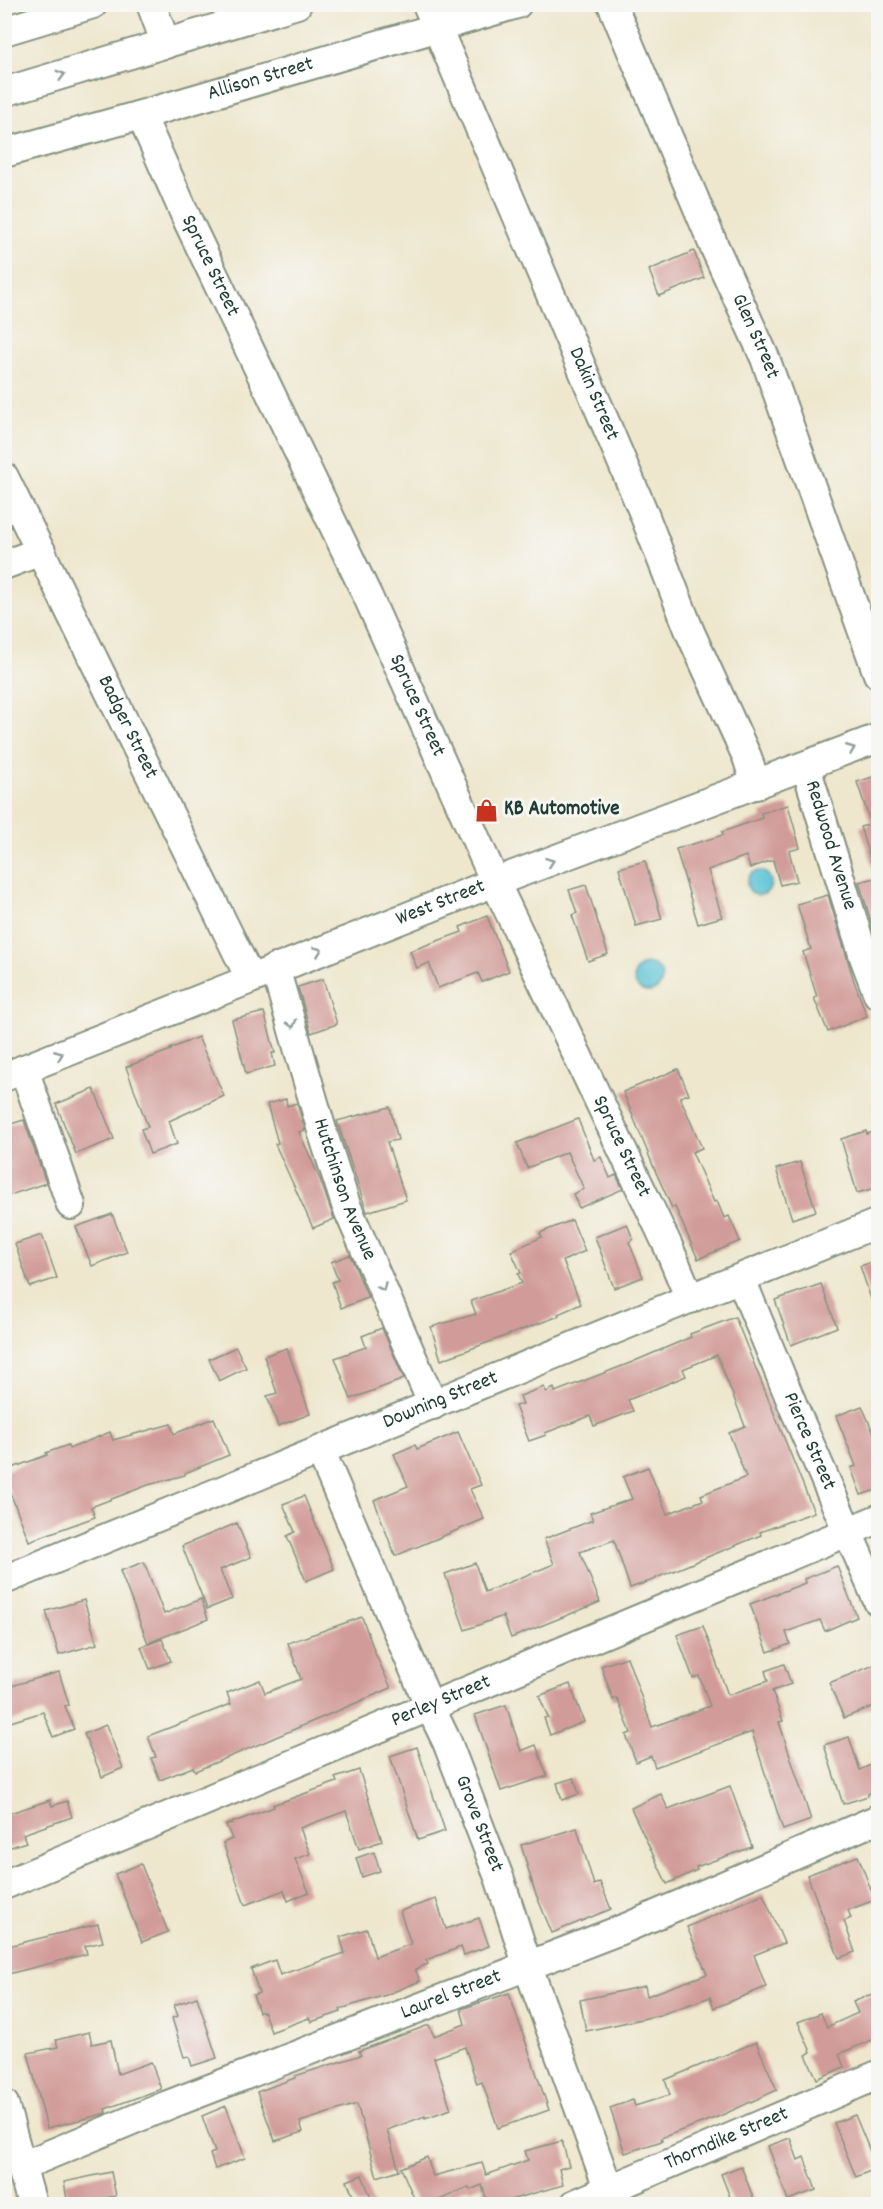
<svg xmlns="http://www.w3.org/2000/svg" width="883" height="2209" font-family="Dekko,sans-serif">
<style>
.water{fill:#59c2d5;stroke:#3c8084;stroke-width:1.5}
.building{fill:#d19b99}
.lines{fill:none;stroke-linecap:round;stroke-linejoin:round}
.minor-casing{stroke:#869280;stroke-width:32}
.minor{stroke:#fff;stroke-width:28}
.oneway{stroke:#8f9e9a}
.labels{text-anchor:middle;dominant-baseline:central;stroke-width:6;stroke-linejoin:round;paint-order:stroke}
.street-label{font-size:21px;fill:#1f3d34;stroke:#f6f6f2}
.poi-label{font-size:21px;font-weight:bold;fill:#1f3d34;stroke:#f6f6f2;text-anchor:start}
</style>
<rect width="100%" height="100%" fill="#f6f6f2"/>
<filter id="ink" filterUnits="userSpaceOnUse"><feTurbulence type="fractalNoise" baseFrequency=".0167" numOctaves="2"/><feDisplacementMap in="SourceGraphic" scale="12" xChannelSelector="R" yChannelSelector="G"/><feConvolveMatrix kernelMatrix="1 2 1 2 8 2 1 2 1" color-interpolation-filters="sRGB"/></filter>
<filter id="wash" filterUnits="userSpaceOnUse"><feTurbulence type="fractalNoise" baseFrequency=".008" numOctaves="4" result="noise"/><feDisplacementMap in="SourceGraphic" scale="24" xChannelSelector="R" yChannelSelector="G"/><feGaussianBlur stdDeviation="1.35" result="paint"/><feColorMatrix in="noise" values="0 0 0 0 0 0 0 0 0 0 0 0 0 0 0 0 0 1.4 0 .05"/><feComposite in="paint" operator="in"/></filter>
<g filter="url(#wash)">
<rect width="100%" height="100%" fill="#eee7cd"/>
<g class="water">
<circle cx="759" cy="883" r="12"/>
<circle cx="648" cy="978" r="14"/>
</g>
<g id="blocks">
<g class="building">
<polygon points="694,251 704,278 659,296 649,270"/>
<polygon points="879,775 879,875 875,875 860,827 871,824 857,782"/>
<polygon points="788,805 800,848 789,851 797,881 780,885 773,860 750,868 746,856 708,870 722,917 698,924 676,849 723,835 722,832 762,818 761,813"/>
<polygon points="645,861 662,919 636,926 619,868"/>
<polygon points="879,877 879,934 875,935 859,882"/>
<polygon points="586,885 608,954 588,961 572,915 577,913 569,890"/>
<polygon points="828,895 854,981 867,1016 828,1032 814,998 817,997 803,952 811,949 797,904"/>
<polygon points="487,916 509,971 482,982 478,973 438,988 429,963 417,968 410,951 462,932 460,927"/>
<polygon points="323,979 337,1024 311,1033 298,987"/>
<polygon points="264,1012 275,1053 272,1053 275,1066 246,1074 232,1020"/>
<polygon points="198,1037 224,1096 169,1121 177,1144 150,1154 141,1129 148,1127 126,1067 171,1050 170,1049"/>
<polygon points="678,1069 689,1094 680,1097 702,1148 692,1152 714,1202 717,1201 724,1218 729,1216 740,1241 698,1259 675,1207 672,1208 654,1168 623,1092"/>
<polygon points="94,1089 114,1139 76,1154 56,1104"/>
<polygon points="286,1099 287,1106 297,1103 305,1130 299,1132 320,1179 334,1219 313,1228 275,1144 278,1143 267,1104"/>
<polygon points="390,1107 398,1140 387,1142 406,1200 367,1212 337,1121"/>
<polygon points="578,1119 594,1160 601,1157 610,1178 616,1175 623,1189 579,1208 573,1194 584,1189 567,1152 527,1168 517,1143"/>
<polygon points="24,1120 46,1183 4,1197 4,1126"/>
<polygon points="879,1130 879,1187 857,1193 841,1139 866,1131 867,1134"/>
<polygon points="800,1162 816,1211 792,1219 776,1169"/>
<polygon points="112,1214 127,1252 92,1266 76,1227"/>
<polygon points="572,1220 585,1251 563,1261 581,1304 558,1314 559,1316 441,1360 431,1327 476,1314 471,1301 522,1283 518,1274 521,1273 511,1251 542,1237 540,1233"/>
<polygon points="627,1224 633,1239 629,1242 643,1277 614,1288 595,1237"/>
<polygon points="42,1235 57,1278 30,1287 15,1244"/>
<polygon points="350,1255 368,1298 341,1308 332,1282 338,1280 331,1262"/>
<polygon points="879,1260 879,1310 875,1311 860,1266"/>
<polygon points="821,1284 837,1327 791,1345 775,1300"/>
<polygon points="735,1317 814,1512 760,1532 761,1535 656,1578 656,1579 630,1588 614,1540 580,1552 600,1602 511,1638 503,1616 465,1630 445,1574 475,1563 485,1592 554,1564 544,1539 593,1520 590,1513 632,1499 623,1477 648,1467 667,1514 703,1500 701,1495 746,1477 729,1433 745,1426 717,1355 683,1369 686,1376 628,1400 633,1411 594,1426 590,1416 545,1433 546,1435 529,1441 515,1406 523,1404 520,1396 544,1387 546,1392 554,1388 555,1392 630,1363 691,1337 690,1334"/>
<polygon points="382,1328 404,1379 351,1399 335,1358 366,1347 362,1336"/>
<polygon points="236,1347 246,1368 219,1381 209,1359"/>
<polygon points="287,1348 310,1414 278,1426 267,1396 277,1393 264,1356"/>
<polygon points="862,1406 879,1446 879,1489 861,1495 851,1468 856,1466 836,1416"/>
<polygon points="214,1418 229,1455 185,1473 185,1475 148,1485 91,1507 95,1517 29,1541 4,1477 4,1471 47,1455 46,1453 68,1445 69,1449 110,1432 113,1440 171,1424 174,1434"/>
<polygon points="458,1432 481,1485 470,1489 484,1519 395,1556 374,1500 408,1486 394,1454 415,1445 417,1449"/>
<polygon points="304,1496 334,1569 306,1581 287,1536 295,1532 283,1504"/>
<polygon points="237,1523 251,1557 220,1570 232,1599 207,1609 182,1546"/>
<polygon points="144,1562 164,1614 201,1599 208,1619 148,1643 120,1571"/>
<polygon points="837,1566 857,1617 825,1631 820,1620 786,1632 790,1644 768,1652 750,1604 805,1583 804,1579"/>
<polygon points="84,1600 97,1644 59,1655 46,1611"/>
<polygon points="362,1617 375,1653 391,1688 229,1757 195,1771 193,1767 160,1780 151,1758 156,1757 148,1736 231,1704 227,1693 260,1680 265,1693 301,1679 288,1643"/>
<polygon points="703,1626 728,1695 768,1681 765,1671 784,1664 791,1684 772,1691 783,1721 779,1722 811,1820 783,1830 752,1732 655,1767 651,1756 636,1762 626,1735 631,1733 617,1698 613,1700 601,1666 627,1657 652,1727 710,1706 699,1676 693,1678 677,1635"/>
<polygon points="162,1639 171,1661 150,1669 141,1647"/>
<polygon points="879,1663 879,1704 844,1718 829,1683"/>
<polygon points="59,1672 69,1705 65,1706 74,1729 53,1737 43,1712 4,1724 4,1688"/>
<polygon points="570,1684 584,1722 550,1735 544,1718 548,1717 539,1696"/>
<polygon points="506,1705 521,1751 536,1745 547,1776 501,1791 475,1715"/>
<polygon points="106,1725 123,1768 102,1777 84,1734"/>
<polygon points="849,1737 860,1770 879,1761 879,1789 868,1794 868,1796 843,1804 824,1745"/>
<polygon points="417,1747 445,1831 418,1840 390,1756"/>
<polygon points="359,1770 382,1841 359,1849 346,1811 300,1828 310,1854 295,1859 309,1892 288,1901 284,1890 245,1905 223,1843 232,1839 226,1825 274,1807 273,1805 337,1782 335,1778"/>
<polygon points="574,1778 579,1794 562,1800 557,1783"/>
<polygon points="730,1786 752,1847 696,1867 697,1870 667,1884 631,1808 661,1794 668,1809"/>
<polygon points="50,1800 52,1806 67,1801 72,1817 23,1834 26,1842 8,1848 4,1837 4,1815"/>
<polygon points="577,1828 594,1885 600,1882 611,1909 552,1933 535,1892 521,1845"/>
<polygon points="374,1852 380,1871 362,1877 356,1858"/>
<polygon points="858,1856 875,1900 848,1910 851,1918 844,1921 855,1952 839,1958 807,1875"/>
<polygon points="141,1864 168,1932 142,1942 115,1874"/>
<polygon points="763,1894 784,1943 754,1955 766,1987 714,2008 710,1997 660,2015 586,2031 580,2000 645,1986 647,1996 707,1974 687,1927"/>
<polygon points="436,1899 446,1929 479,1918 489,1946 464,1955 461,1947 426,1960 428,1964 415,1969 420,1981 386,1995 340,2009 341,2012 311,2022 309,2018 271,2032 264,2012 259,2012 253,1995 259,1993 251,1969 275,1960 280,1975 345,1953 340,1937 367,1929 375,1957 411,1944 400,1911"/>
<polygon points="98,1924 103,1942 85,1946 87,1954 4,1975 4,1947"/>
<polygon points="879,1991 879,2037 839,2054 844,2067 817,2079 806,2055 811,2052 798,2022 821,2013 827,2027 858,2013 853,2002"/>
<polygon points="509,1993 549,2110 498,2128 482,2082 477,2084 465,2047 434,2058 451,2109 425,2118 425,2116 387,2130 399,2170 377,2177 357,2104 300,2122 303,2132 275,2141 257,2092 295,2078 295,2076 361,2055 359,2051 429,2025 434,2036 465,2024 461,2009"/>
<polygon points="197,1997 217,2058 192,2066 189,2056 184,2057 172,2018 178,2016 174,2005"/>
<polygon points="89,2032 92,2044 111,2040 118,2074 151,2062 161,2089 105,2109 106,2113 103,2114 47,2128 28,2053 58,2047 56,2040"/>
<polygon points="756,2042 777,2090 720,2116 661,2138 662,2141 625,2153 610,2108 633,2100 635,2106 670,2095 665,2080"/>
<polygon points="226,2106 245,2158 215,2169 210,2154 215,2152 202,2116"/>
<polygon points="855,2115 877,2168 856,2177 834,2123"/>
<polygon points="790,2138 798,2160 804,2157 816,2190 788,2200 768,2146"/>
<polygon points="562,2141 569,2166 559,2169 563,2185 510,2200 512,2205 488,2205 482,2185 470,2190 469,2187 428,2205 417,2205 401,2168 427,2157 433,2176 482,2163 486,2175 528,2160 525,2151"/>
<polygon points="741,2166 756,2205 733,2205 721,2174"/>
<polygon points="111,2172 116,2196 102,2199 103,2205 68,2205 64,2182"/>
<polygon points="362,2175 374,2205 357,2205 347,2181"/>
</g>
</g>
</g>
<g filter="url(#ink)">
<use href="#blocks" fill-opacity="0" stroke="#869280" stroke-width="1.5"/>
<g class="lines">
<defs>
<g id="minor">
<polyline points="151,4 166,44"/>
<path id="s1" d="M427 4 642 509 690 632 747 757 756 785"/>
<path id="s2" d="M612 4 714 246 765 358 878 674"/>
<polyline points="4,31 93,4"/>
<polyline points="4,92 297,4"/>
<path id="s3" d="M141 115 187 219 368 597 495 882 668 1246 690 1299"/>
<path id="s4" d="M4 153 141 115 517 4"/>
<path id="s5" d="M4 477 250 978"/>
<polyline points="4,565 41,551"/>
<path id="s6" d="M806 767 864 957 878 994"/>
<path id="s7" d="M275 968 323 1134 346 1205 433 1405"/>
<polyline points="24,1069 71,1205"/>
<path id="s8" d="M4 1077 495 882 878 738"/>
<path id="s9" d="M741 1279 794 1408 878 1601"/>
<path id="s10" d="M321 1452 430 1707 447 1742 500 1880 528 1967 614 2204"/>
<path id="s11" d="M4 1580 713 1289 878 1223"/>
<path id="s12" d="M4 1885 878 1519"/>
<polyline points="4,2104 32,2204"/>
<path id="s13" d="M22 2166 168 2105 628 1927 878 1819"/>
<path id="s14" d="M575 2204 878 2075"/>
</g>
</defs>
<use href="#minor" class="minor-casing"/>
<use href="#minor" class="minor"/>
</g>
<defs><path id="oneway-chevron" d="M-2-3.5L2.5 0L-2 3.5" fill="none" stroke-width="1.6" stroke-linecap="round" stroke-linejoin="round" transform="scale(1.5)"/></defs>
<g class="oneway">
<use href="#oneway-chevron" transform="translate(61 75) rotate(-16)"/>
<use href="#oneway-chevron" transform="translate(851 749) rotate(-22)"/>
<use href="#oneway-chevron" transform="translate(550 862) rotate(-20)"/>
<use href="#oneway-chevron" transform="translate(318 951) rotate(-21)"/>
<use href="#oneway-chevron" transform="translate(292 1024) rotate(74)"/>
<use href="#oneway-chevron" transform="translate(59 1055) rotate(-22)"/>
<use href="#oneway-chevron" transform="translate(382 1287) rotate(66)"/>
</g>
</g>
<defs>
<symbol id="shop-bare" viewBox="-9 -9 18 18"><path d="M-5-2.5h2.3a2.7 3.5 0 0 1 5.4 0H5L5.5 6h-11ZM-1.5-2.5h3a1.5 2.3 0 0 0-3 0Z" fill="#c8321e" stroke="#f6f6f2" stroke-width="2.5" paint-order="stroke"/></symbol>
</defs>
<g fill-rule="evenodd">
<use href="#shop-bare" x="470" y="794" width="33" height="33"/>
</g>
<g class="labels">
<g class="street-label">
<text stroke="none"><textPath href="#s4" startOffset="267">Allison Street</textPath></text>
<text stroke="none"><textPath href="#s3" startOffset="166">Spruce Street</textPath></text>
<text stroke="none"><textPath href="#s2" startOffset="362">Glen Street</textPath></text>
<text stroke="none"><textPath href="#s1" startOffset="424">Dakin Street</textPath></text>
<text stroke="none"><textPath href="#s3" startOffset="652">Spruce Street</textPath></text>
<text stroke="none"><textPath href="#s5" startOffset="279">Badger Street</textPath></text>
<text stroke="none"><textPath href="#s6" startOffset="82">Redwood Avenue</textPath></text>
<text stroke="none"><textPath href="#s8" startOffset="470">West Street</textPath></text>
<text stroke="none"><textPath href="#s3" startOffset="1138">Spruce Street</textPath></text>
<text stroke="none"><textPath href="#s7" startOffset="232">Hutchinson Avenue</textPath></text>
<text stroke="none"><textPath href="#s11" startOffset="472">Downing Street</textPath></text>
<text stroke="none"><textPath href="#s9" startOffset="176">Pierce Street</textPath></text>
<text stroke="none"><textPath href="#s12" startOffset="474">Perley Street</textPath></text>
<text stroke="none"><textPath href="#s10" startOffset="404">Grove Street</textPath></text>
<text stroke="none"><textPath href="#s13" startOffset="462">Laurel Street</textPath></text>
<text stroke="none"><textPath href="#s14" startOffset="165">Thorndike Street</textPath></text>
</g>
<g class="poi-label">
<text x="504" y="810">KB Automotive</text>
</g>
</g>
<rect width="883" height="2209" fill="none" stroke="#f6f6f2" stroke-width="24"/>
</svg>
